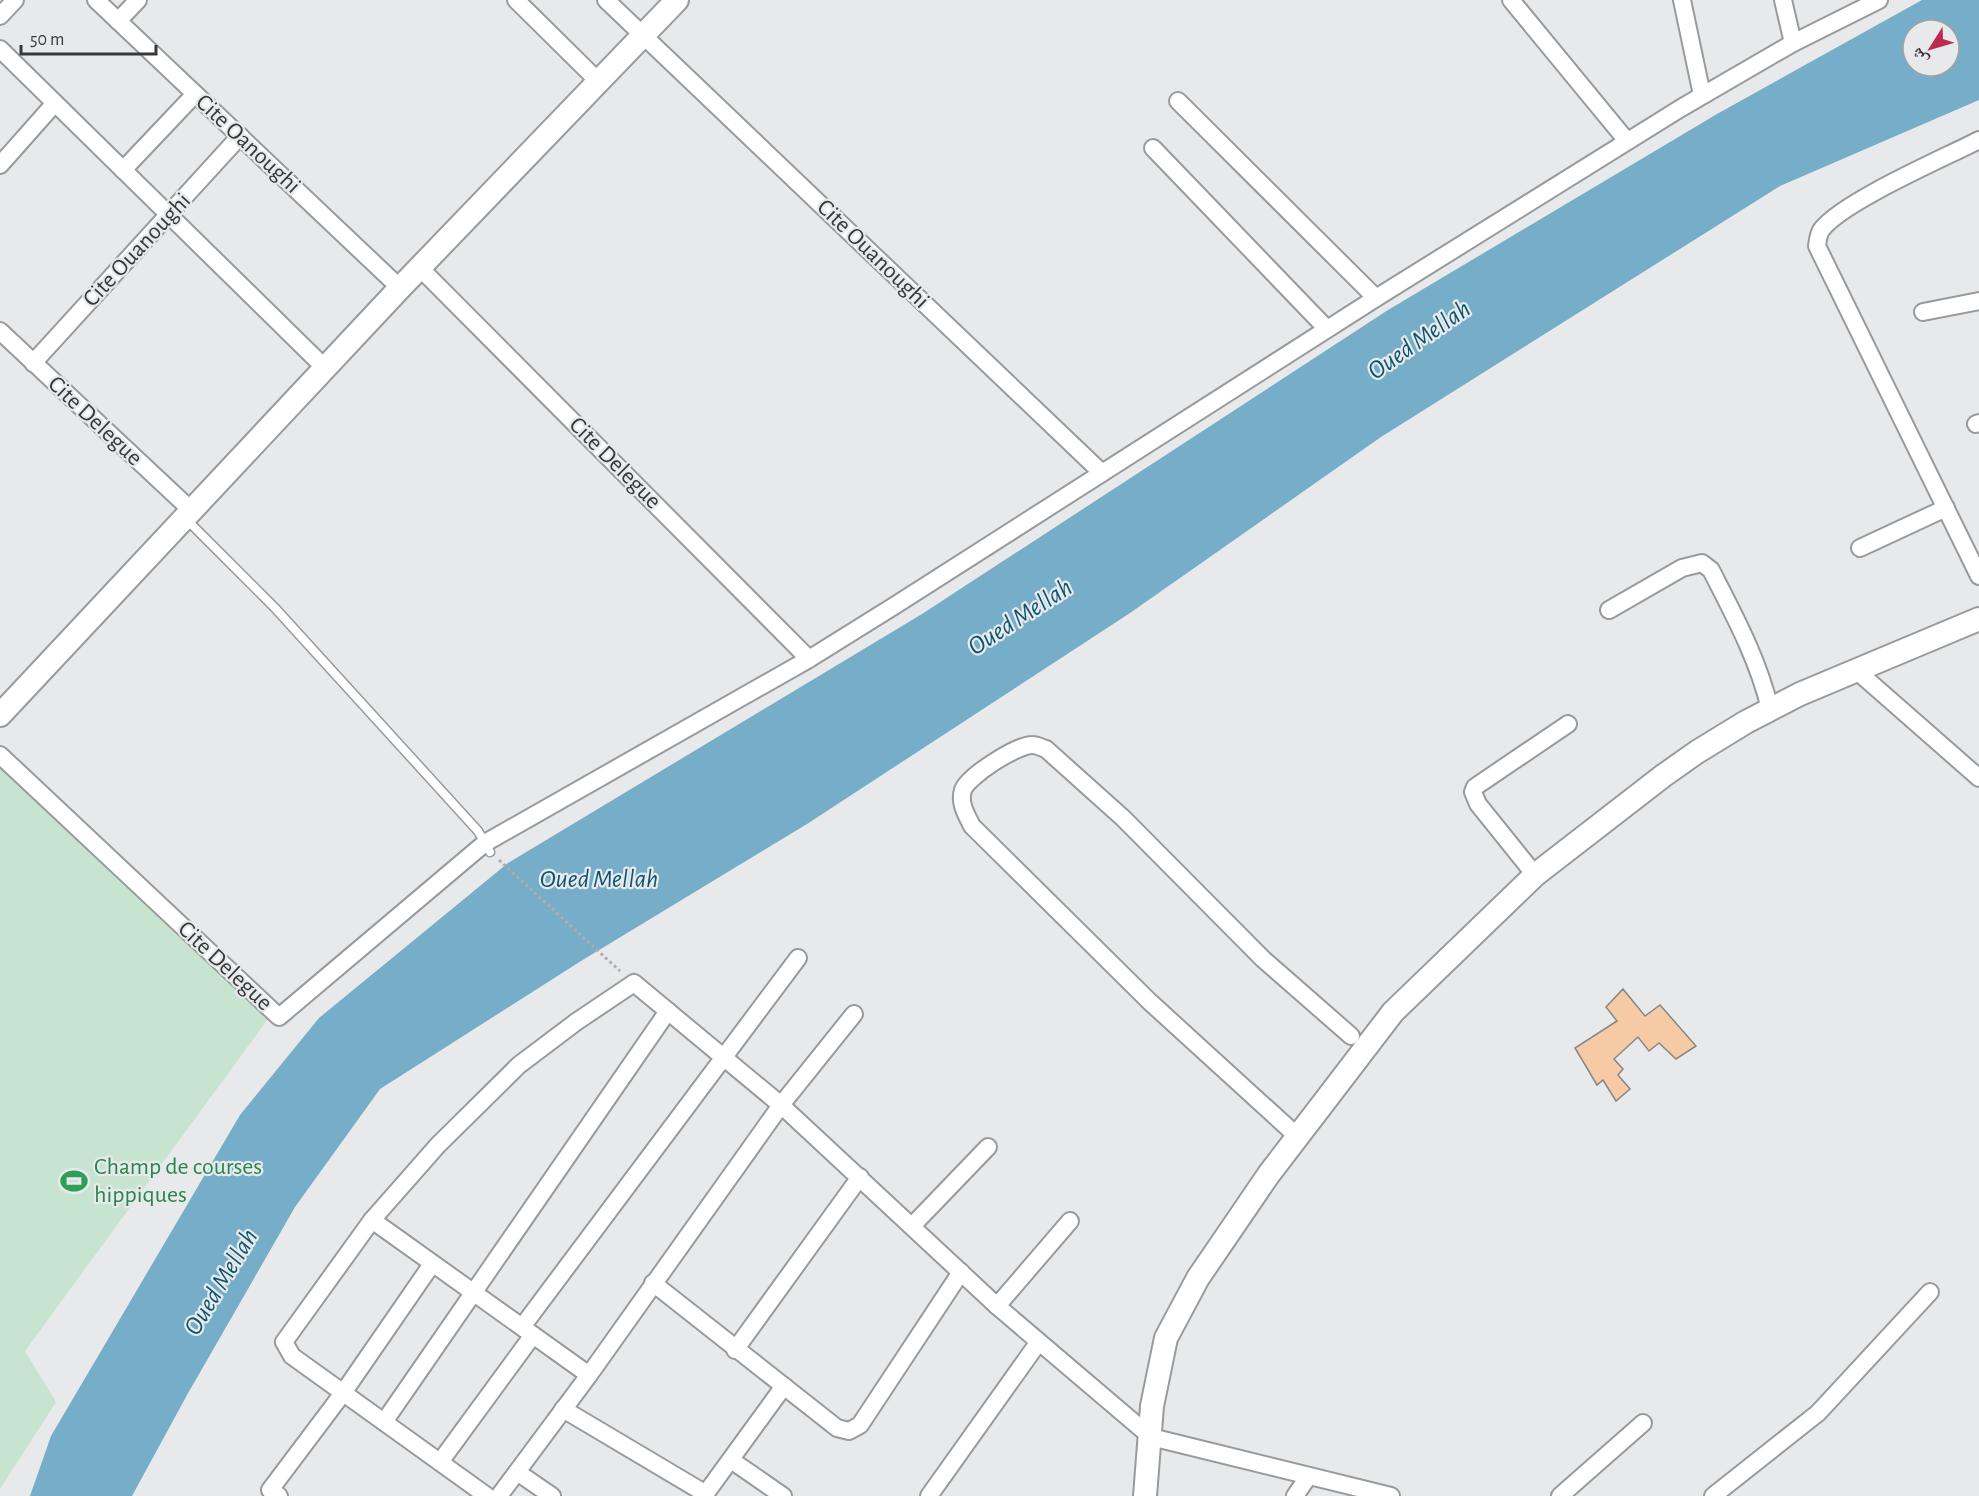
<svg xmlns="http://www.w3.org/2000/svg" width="1979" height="1496" font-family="'Alegreya Sans','Noto Naskh Arabic',sans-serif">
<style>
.green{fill:#c7e4d0}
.water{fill:#76adc8;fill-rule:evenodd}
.building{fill:#f6caa5;stroke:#888785;stroke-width:1.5}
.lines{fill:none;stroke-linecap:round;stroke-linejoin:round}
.lane-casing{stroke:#989a9b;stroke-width:11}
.street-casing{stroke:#989a9b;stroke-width:20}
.secondary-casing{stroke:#989a9b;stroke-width:26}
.path{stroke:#acaeaf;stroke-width:3;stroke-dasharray:3 3;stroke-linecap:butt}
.lane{stroke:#fff;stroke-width:8}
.street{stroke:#fff;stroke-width:16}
.secondary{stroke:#fff;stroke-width:22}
.labels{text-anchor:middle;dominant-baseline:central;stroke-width:4.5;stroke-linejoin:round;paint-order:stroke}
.street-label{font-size:24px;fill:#373838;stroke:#e7e9eb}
.leisure-label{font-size:24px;fill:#27864d;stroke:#e7e9eb;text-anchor:start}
.water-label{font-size:26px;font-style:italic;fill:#0b5571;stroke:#e7e9eb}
</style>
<rect width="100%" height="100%" fill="#e7e9eb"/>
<polygon class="green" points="0,755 273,1012 25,1351 56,1402 0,1489"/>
<path class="water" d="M1922 0H1979V100L1780 186 1381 437 1130 613 807 824 581 961 380 1089 295 1207 187 1395 132 1496H30L51 1436 240 1115 319 1018 508 863 922 614 1388 310 1717 114ZM1913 30H1949V66H1913Z"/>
<polygon class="building" points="1623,989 1645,1016 1660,1005 1696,1046 1676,1059 1659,1043 1649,1051 1638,1037 1614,1059 1623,1069 1618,1075 1630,1089 1616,1101 1603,1080 1597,1085 1575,1048 1617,1021 1606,1007"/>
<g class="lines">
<defs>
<polyline id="lane" points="185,518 275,608 478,831 490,852"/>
<g id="street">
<polyline points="96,0 400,288"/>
<polyline points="516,0 598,81"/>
<polyline points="606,0 1102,473"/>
<polyline points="1511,0 1627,141"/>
<polyline points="1682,0 1702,95"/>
<polyline points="1783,0 1793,43"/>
<polyline points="0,16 15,0"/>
<polyline points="118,21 138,0"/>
<polyline points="0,49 325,368"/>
<polyline points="1178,101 1376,298"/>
<path d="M1979 140C1944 158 1844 201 1822 229 1818 234 1818 240 1817 246L1979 576"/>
<polyline points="1153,148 1327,329"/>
<polyline points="0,165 55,103"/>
<polyline points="123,170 195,94"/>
<polyline points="420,268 809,659"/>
<polyline points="1923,312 1979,301"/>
<polyline points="0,331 191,510"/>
<polyline points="33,363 240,136"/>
<polyline points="1976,424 1979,423"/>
<polyline points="1860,548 1946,508"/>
<path d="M1609 610 1682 568 1702 563 1711 570C1734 615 1758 659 1770 709"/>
<polyline points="1857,671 1979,778"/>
<polyline points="0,755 279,1017 485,843 809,659 894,606 1376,298 1681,108 1793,43 1879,0"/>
<polyline points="1535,875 1478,804 1473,792 1475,787 1568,724"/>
<path d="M1297 1136 1150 1002 972 826C966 814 959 803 963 790 968 776 1018 744 1033 745 1037 745 1042 748 1046 749L1123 818 1263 959 1351 1036"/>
<polyline points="372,1220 589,1375 781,1105 854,1014"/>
<polyline points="912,1226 988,1147"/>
<polyline points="653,1283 837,1428 849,1431 860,1425 961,1272"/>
<polyline points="997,1306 1070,1221"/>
<polyline points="522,1327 798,958"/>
<polyline points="735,1350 860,1177"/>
<polyline points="563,1409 706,1494"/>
<polyline points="384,1422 668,1011"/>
<polyline points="731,1460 783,1496"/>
<polyline points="440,1462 533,1335"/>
<polyline points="517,1472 552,1496"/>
<polyline points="279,1496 270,1490 343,1393 432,1264"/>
<polyline points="487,1496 292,1356 284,1342 372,1220 438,1145 519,1065 576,1022 634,983 781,1105 997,1306 1151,1437 1391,1496"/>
<polyline points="499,1496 589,1375"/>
<polyline points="704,1496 784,1386"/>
<polyline points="929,1496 1038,1343"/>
<polyline points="1295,1496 1308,1477"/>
<polyline points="1560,1496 1643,1423"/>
<polyline points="1713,1496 1818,1413 1930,1292"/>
</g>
<g id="secondary">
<polyline points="0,715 400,288 677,0"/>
<polyline points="1145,1496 1152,1406 1166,1338 1198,1278 1269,1174 1393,1012 1535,875 1663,776 1697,752 1746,722 1800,694 1979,619"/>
</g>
</defs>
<use href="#lane" class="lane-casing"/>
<use href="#street" class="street-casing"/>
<use href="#secondary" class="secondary-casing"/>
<polyline class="path" points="499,860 620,971"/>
<use href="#lane" class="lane"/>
<use href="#street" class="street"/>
<use href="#secondary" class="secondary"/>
</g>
<defs>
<symbol id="stadium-bare" viewBox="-9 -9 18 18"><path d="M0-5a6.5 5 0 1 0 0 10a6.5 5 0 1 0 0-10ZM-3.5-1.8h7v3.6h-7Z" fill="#2e9e5b" stroke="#e7e9eb" stroke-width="2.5" paint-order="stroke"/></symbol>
</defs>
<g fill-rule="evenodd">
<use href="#stadium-bare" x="55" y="1162" width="38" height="38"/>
</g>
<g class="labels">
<g class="street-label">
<text transform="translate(248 144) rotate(43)">Cite Oanoughi</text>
<text transform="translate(137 250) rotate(-47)">Cite Ouanoughi</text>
<text transform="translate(873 254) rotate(44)">Cite Ouanoughi</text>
<text transform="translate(95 421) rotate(43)">Cite Delegue</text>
<text transform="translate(615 463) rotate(45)">Cite Delegue</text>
<text transform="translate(225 966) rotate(43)">Cite Delegue</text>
</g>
<g class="leisure-label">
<text x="94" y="1167">Champ de courses<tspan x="94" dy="28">hippiques</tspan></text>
</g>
<g class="water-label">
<text transform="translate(1419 340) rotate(-35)">Oued Mellah</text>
<text transform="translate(1020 617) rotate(-33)">Oued Mellah</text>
<text x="599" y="879">Oued Mellah</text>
<text transform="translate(221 1282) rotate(-59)">Oued Mellah</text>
</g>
</g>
<g transform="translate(1931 48) rotate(233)"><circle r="28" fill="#e7e9eb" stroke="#a1a2a3" stroke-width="1.5"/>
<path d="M0-4.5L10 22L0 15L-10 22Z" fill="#bb2b51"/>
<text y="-9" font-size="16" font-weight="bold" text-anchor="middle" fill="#373838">ش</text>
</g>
<path d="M21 45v9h135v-9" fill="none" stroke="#373838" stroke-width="3"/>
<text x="30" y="45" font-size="18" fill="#373838" stroke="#e7e9eb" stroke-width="4.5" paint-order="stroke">50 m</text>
</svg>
